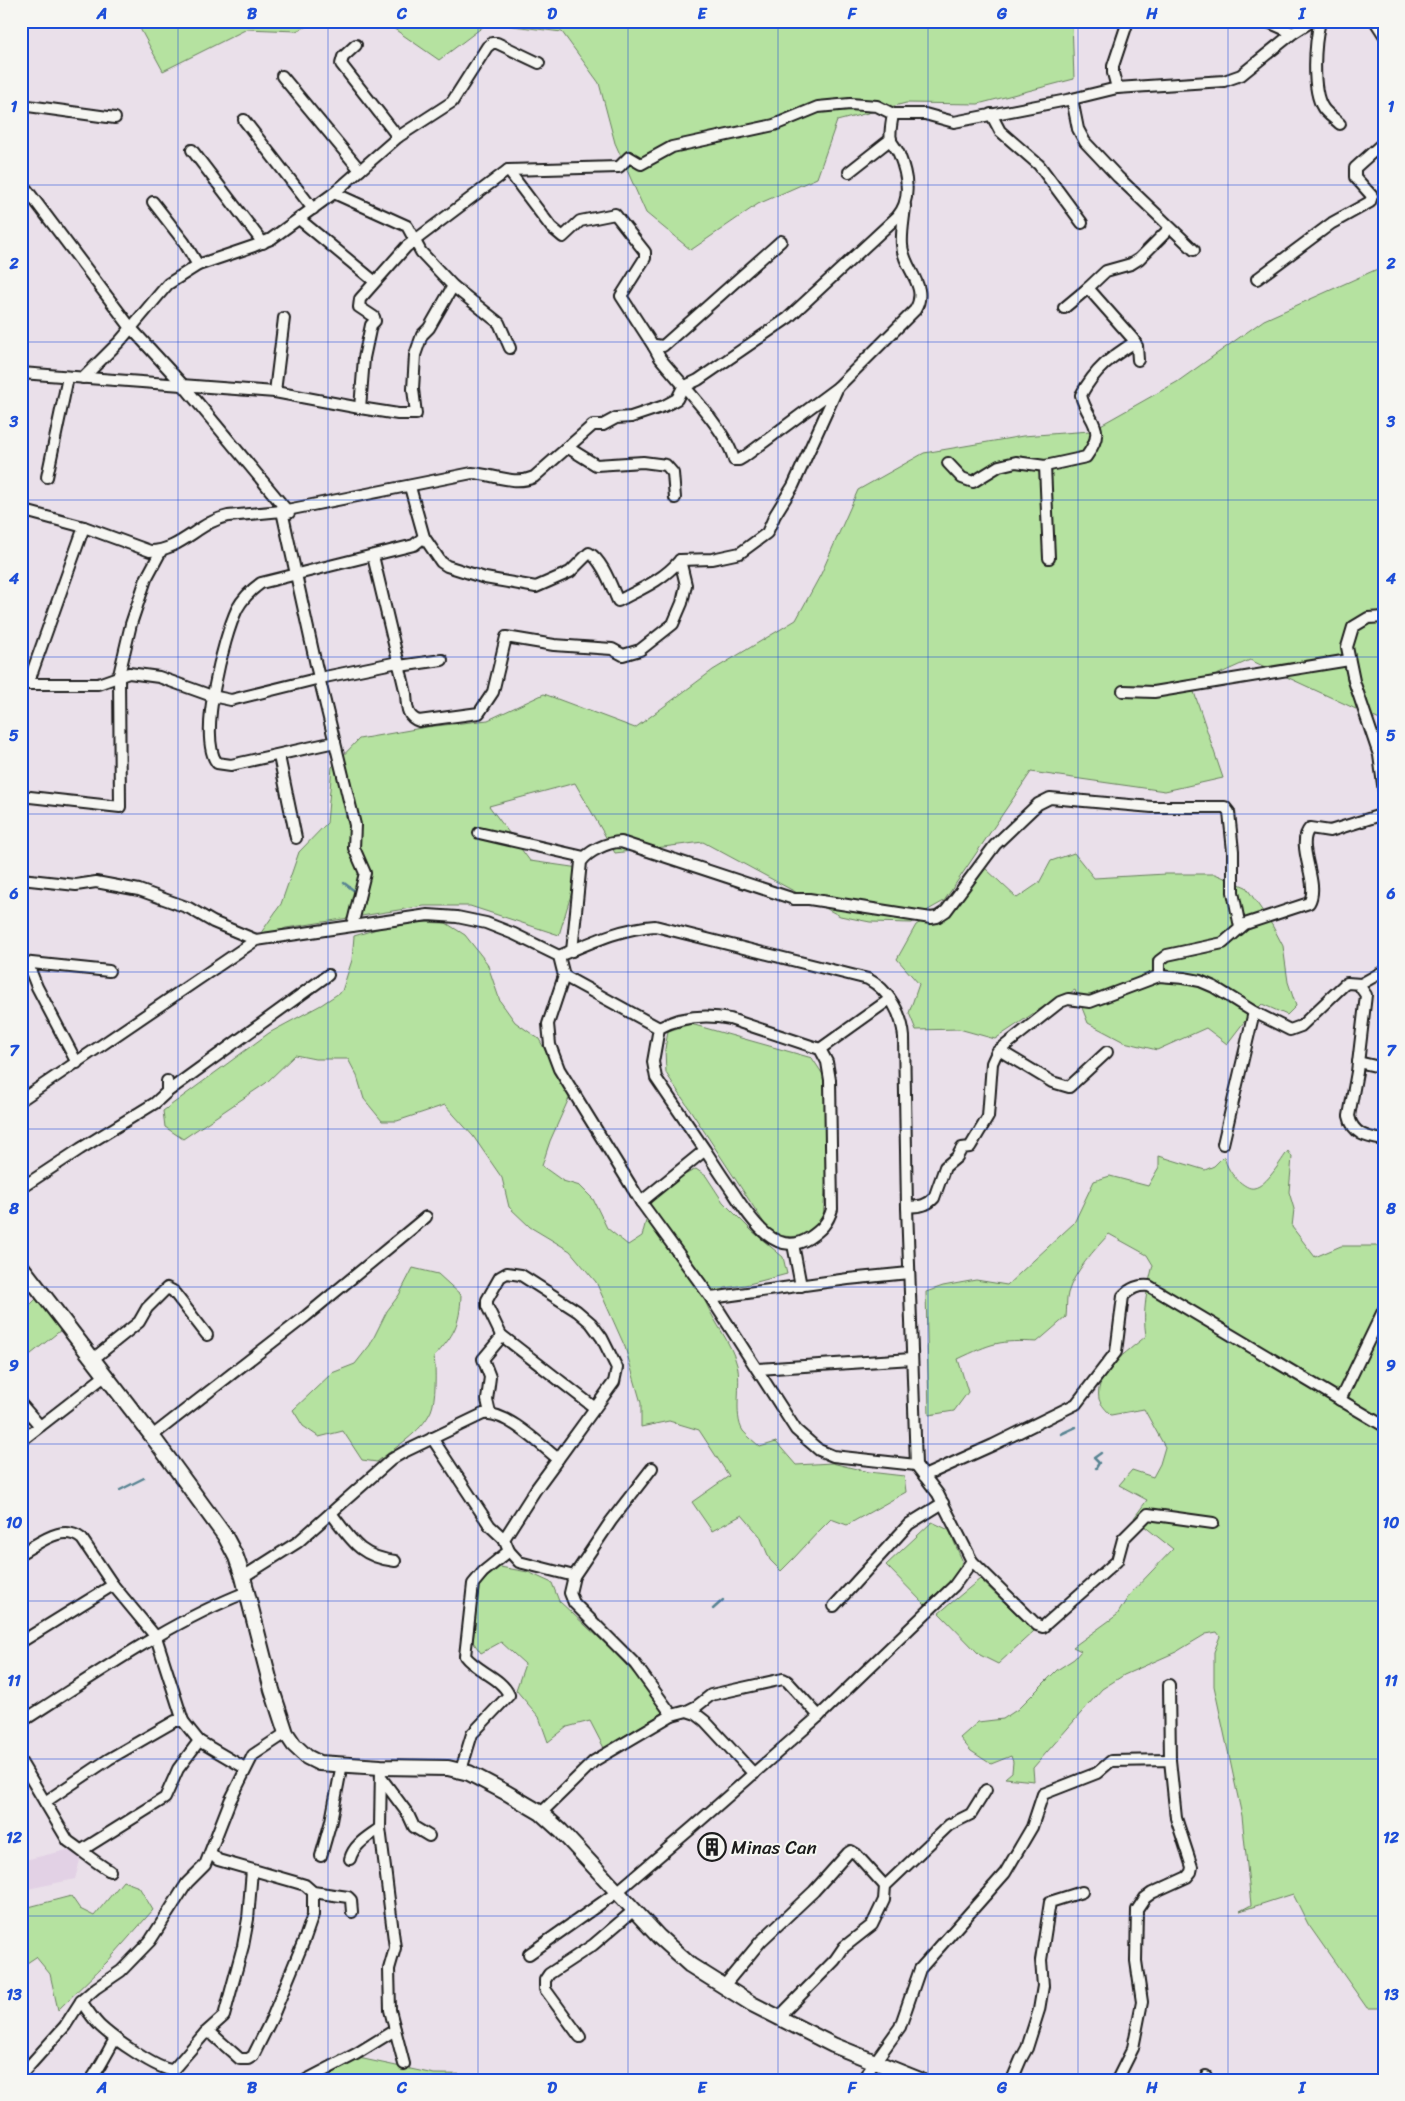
<svg xmlns="http://www.w3.org/2000/svg" width="1405" height="2101" font-family="Sriracha,sans-serif">
<style>
.built{fill:#e2d1e5}
.green{fill:#b5e2a0;stroke:#687f5e}
.lines{fill:none;stroke-linecap:round;stroke-linejoin:round}
.stream{stroke:#588492;stroke-width:2.5}
.minor-casing{stroke:#1c1c1c;stroke-width:14}
.major-casing{stroke:#1c1c1c;stroke-width:18}
.minor{stroke:#f6f6f2;stroke-width:10}
.major{stroke:#f6f6f2;stroke-width:14}
.grid{fill:none;stroke:#1d4ed8;stroke-width:1;stroke-opacity:0.55}
.labels{text-anchor:middle;dominant-baseline:central;stroke-width:4;stroke-linejoin:round;paint-order:stroke}
.poi-label{font-size:19px;fill:#1c1c1c;stroke:#f6f6f2;text-anchor:start}
.neatline{fill:none;stroke:#1d4ed8;stroke-width:2}
.grid-label{font-size:16px;text-anchor:middle;font-weight:bold;fill:#1d4ed8}
</style>
<rect width="100%" height="100%" fill="#eae0ea"/>
<filter id="ink" filterUnits="userSpaceOnUse"><feTurbulence type="fractalNoise" baseFrequency=".02" numOctaves="2"/><feDisplacementMap in="SourceGraphic" scale="10" xChannelSelector="R" yChannelSelector="G"/><feConvolveMatrix kernelMatrix="1 2 1 2 8 2 1 2 1" color-interpolation-filters="sRGB"/></filter>
<g filter="url(#ink)">
<polygon class="built" points="67,1850 82,1853 75,1879 28,1889 21,1861"/>
<g class="green">
<polygon points="136,21 320,21 296,31 247,29 163,71"/>
<polygon points="388,21 1072,21 1074,79 978,104 906,103 837,121 817,178 758,204 691,250 646,213 615,143 599,83 562,32 488,23 439,60 390,26"/>
<polygon points="1384,266 1384,722 1250,660 1192,686 1223,778 1165,791 1031,772 944,901 928,910 912,923 870,922 840,916 703,842 615,853 575,783 489,806 530,861 579,868 559,935 470,906 424,906 286,928 256,940 281,904 299,852 327,823 332,767 359,739 427,727 488,720 544,694 635,728 713,670 796,620 821,574 858,490 924,453 1023,436 1090,431 1177,382 1264,320"/>
<polygon points="1074,853 1094,878 1166,874 1215,874 1246,887 1272,925 1283,946 1288,982 1296,1006 1287,1015 1262,1004 1244,1022 1227,1044 1206,1028 1157,1050 1124,1042 1088,1023 1075,990 1040,1009 995,1039 959,1029 916,1030 909,1013 919,984 897,959 916,925 945,907 959,882 975,862 985,868 1017,898 1039,883 1051,861"/>
<path d="M417 922 446 923 465 935 487 963 500 1001 515 1022 539 1039 570 1096 550 1141 542 1166 563 1181 580 1186 593 1199 607 1228 628 1245 642 1236 651 1202 675 1180 696 1169 706 1176 723 1202 752 1231 783 1257 787 1274 745 1285 725 1288 706 1303C715 1324 731 1342 737 1365 742 1382 733 1416 743 1431 748 1437 755 1442 760 1447L776 1442 796 1465 832 1463 869 1472 904 1476 906 1492 847 1525 831 1519C813 1536 799 1554 781 1571L770 1560 760 1536 742 1515 712 1531 692 1502 729 1476 699 1430 669 1421 641 1427V1403L625 1347 596 1282 570 1251 530 1227 509 1207 502 1178 473 1136 445 1105 397 1121H382L364 1099 357 1076 348 1059H315L295 1055 266 1083 183 1139 165 1127 163 1111 269 1033 321 1005 342 991 352 960 354 936 387 926Z"/>
<path d="M691 1024 812 1058 824 1076 826 1175 823 1219C803 1237 796 1241 770 1232L666 1073 665 1049 668 1031Z"/>
<path d="M1288 1151 1292 1157 1289 1192 1294 1209 1292 1227 1315 1257 1341 1246H1384V2008H1367L1308 1924 1293 1894 1240 1911 1251 1905 1242 1816 1214 1686V1652L1220 1636 1217 1632 1206 1634 1176 1652 1124 1675 1102 1689 1033 1768 1034 1781 1005 1778 1012 1772 1013 1762 1011 1756 991 1764 971 1751 960 1738 978 1722 1003 1719 1018 1709 1057 1670 1074 1659 1081 1651 1073 1647 1117 1615 1130 1594 1173 1549 1134 1518 1147 1500 1119 1485 1132 1470 1153 1477 1160 1464 1165 1447 1144 1409 1111 1415C1107 1411 1101 1405 1099 1399 1094 1372 1129 1351 1146 1336 1142 1311 1147 1289 1153 1265L1147 1255 1109 1234C1095 1249 1074 1272 1068 1293 1066 1300 1067 1309 1066 1317L1037 1342C999 1340 992 1343 958 1359L968 1392 954 1411 929 1415 926 1292 943 1286 976 1280 1007 1285 1074 1223 1094 1181 1110 1176 1148 1186 1159 1167V1156L1205 1170 1214 1166 1224 1156C1226 1166 1232 1176 1240 1182 1244 1185 1249 1189 1254 1188 1267 1186 1281 1160 1288 1151Z"/>
<path d="M413 1268 438 1274 461 1295C460 1325 454 1335 434 1357 436 1370 436 1400 431 1411 421 1433 395 1447 377 1462L362 1460 343 1431 319 1437 303 1426 293 1410 332 1373 355 1364 370 1345 387 1311 399 1295Z"/>
<polygon points="36,1299 61,1330 21,1362 21,1314"/>
<polygon points="932,1522 949,1530 962,1560 960,1570 951,1580 925,1605 886,1565"/>
<polygon points="500,1567 528,1572 552,1583 559,1601 611,1649 643,1683 664,1712 604,1748 590,1721 567,1727 548,1742 539,1717 516,1690 525,1664 501,1642 481,1653 473,1642 479,1584"/>
<polygon points="980,1579 1034,1631 998,1664 980,1655 939,1613"/>
<polygon points="123,1881 139,1887 153,1910 107,1962 58,2010 50,1974 36,1957 21,1967 21,1909 71,1896 80,1909 94,1916"/>
<polygon points="340,2054 434,2074 529,2075 534,2080 314,2080"/>
</g>
<g class="lines">
<g class="stream">
<polyline points="344,883 356,892"/>
<polyline points="1061,1434 1076,1427"/>
<polyline points="1096,1468 1099,1463 1094,1458 1101,1453"/>
<polyline points="120,1490 144,1478"/>
<polyline points="713,1609 723,1600"/>
</g>
<defs>
<g id="minor">
<polyline points="1266,21 1293,33"/>
<path d="M1320 21C1315 42 1311 90 1323 108 1327 114 1335 119 1340 124"/>
<polyline points="1375,21 1384,35"/>
<polyline points="356,45 343,57 341,64 398,137"/>
<polyline points="282,76 360,170"/>
<polyline points="1117,88 1113,73 1113,66 1128,21"/>
<polyline points="1072,99 1078,129 1085,142 1118,177 1194,250"/>
<polyline points="21,105 115,118"/>
<polyline points="991,114 1000,131 1039,165 1082,223"/>
<polyline points="244,120 313,209"/>
<polyline points="192,150 263,243"/>
<polyline points="508,170 551,227 563,237 580,221 615,214 645,252 645,258 621,296 654,347"/>
<polyline points="849,172 891,139"/>
<polyline points="21,182 131,328 184,386 289,513"/>
<polyline points="334,193 407,226 421,252 453,286 499,323 510,348"/>
<polyline points="153,202 184,242 198,265"/>
<polyline points="299,219 374,281"/>
<path d="M781 241 663 346 655 345 654 347 660 358C680 383 727 430 734 460H739L744 457 838 387 915 310C930 286 903 269 902 245 901 232 904 219 905 206"/>
<polyline points="1257,279 1332,223 1370,202 1372,196 1355,177 1355,168 1384,142"/>
<polyline points="1064,308 1088,288"/>
<polyline points="1138,360 1137,346 1133,339 1088,288 1106,271 1131,264 1139,259 1170,228"/>
<polyline points="21,373 275,392 360,408 398,414 416,414 413,389 415,355 422,335 429,328 453,286"/>
<polyline points="83,378 120,341 168,284 198,265 254,246 271,239 334,193 398,137 452,102 487,47 492,43 497,43 539,63"/>
<polyline points="275,392 284,318"/>
<polyline points="360,408 364,358 371,325 375,321 374,317 359,307 360,299 406,247 508,170 619,167 629,157 641,164 672,147 774,125 818,107 850,104 877,106 893,114 925,114 954,122 1072,99 1117,88 1224,81 1241,75 1293,33 1312,21"/>
<polyline points="567,447 596,465 643,462 666,465 673,473 675,498"/>
<path d="M948 463 962 478 973 482 999 466 1016 462 1045 466 1086 457C1109 426 1087 422 1081 395 1095 369 1111 357 1135 342"/>
<polyline points="1045,466 1049,558"/>
<polyline points="47,477 68,377"/>
<path d="M410 487 424 537 441 562 447 566 485 578 536 587 570 572 589 553C602 559 612 588 618 601 641 589 663 580 680 560"/>
<path d="M21 510 84 527 150 551C180 551 199 522 228 516L282 511 472 473C493 474 514 486 534 477L593 425H603L616 418 631 417 664 406 677 399 683 387 698 380 788 318 897 217C912 200 907 174 899 154 897 149 893 145 891 141 889 133 892 121 893 114"/>
<polyline points="282,511 316,665 355,825 354,848 365,873 352,926"/>
<path d="M373 556 406 694C407 705 406 717 419 721L479 713 493 692 506 637 554 645 612 649 623 655 640 650 673 624 682 603 686 585 680 560"/>
<polyline points="680,560 712,559 740,553 767,533 775,515 793,486 838,387"/>
<polyline points="1384,617 1368,618 1353,627 1347,647 1354,681 1379,755 1384,792"/>
<polyline points="399,666 442,660"/>
<polyline points="21,684 98,684 129,673 159,677 212,696 231,700 320,678 398,662"/>
<polyline points="28,684 84,527"/>
<polyline points="1123,691 1154,692 1349,660"/>
<path d="M335 742 231 765 217 763C197 737 224 637 237 609 243 598 251 590 261 583L414 545 424 537"/>
<polyline points="279,756 296,838"/>
<polyline points="21,796 120,807 119,675 131,624 146,579 161,551"/>
<polyline points="479,833 584,857"/>
<polyline points="21,879 76,885 96,882 139,890 189,908 213,922 256,940"/>
<path d="M572 951 581 862C588 851 608 842 621 842L794 899H809L931 918 937 917 946 911 995 845 1038 804 1050 798 1152 807H1225L1229 812 1233 851V892L1240 927"/>
<path d="M559 956C590 943 621 928 655 926L868 979C889 990 902 1014 904 1037L907 1207 916 1465 938 1494 972 1561 1037 1625 1043 1627 1046 1624 1117 1561 1123 1539 1148 1514 1213 1523"/>
<polyline points="22,962 109,971"/>
<polyline points="27,962 37,987 77,1063"/>
<polyline points="564,976 659,1028"/>
<path d="M1159 976V961L1167 955 1223 943 1245 924 1309 903C1321 883 1294 845 1310 828L1330 831 1384 814"/>
<path d="M1361 984V988L1366 995 1357 1072 1349 1116C1353 1135 1367 1137 1384 1140"/>
<polyline points="820,1049 890,999"/>
<polyline points="999,1050 1052,1082 1069,1087 1107,1052"/>
<polyline points="1358,1062 1384,1068"/>
<polyline points="167,1092 328,975"/>
<polyline points="21,1100 256,940 428,915 457,917 486,923 514,934 559,956 564,976 548,1024 550,1045 559,1069 641,1202 711,1298 796,1430 819,1450 833,1456 916,1465"/>
<polyline points="1223,1144 1254,1012"/>
<polyline points="21,1188 80,1149 155,1103 167,1092 167,1081"/>
<path d="M641 1202 705 1150 656 1078 653 1062 659 1028C682 1016 705 1014 730 1019L820 1049 827 1062 830 1080 832 1209C828 1223 821 1230 809 1238 775 1260 748 1215 733 1192 723 1178 714 1164 705 1150"/>
<path d="M907 1207C917 1206 926 1207 934 1198L945 1167 957 1157 962 1148 970 1147 988 1117 992 1063 997 1052 1060 1002 1068 999 1090 1002 1159 976 1184 978 1200 981 1214 987 1254 1012 1290 1030 1301 1026 1344 985 1347 983 1361 984 1384 971"/>
<polyline points="793,1244 801,1286"/>
<polyline points="711,1298 848,1279 909,1273"/>
<polyline points="93,1359 139,1322 147,1308 167,1288 173,1291 207,1335"/>
<polyline points="758,1369 912,1359"/>
<polyline points="1340,1400 1384,1309"/>
<polyline points="21,1404 40,1426"/>
<polyline points="490,1413 487,1400 490,1377 483,1359 499,1340 501,1335"/>
<polyline points="152,1436 306,1316 426,1217"/>
<polyline points="432,1438 490,1526 504,1539"/>
<polyline points="21,1441 106,1375"/>
<polyline points="652,1468 611,1521 574,1576 570,1593 574,1603 635,1664 672,1715"/>
<path d="M924 1476 993 1445 1076 1404 1116 1352 1123 1296C1131 1288 1138 1285 1149 1286L1384 1426"/>
<path d="M331 1513C351 1539 359 1557 395 1561"/>
<path d="M21 1553C40 1543 62 1523 82 1539L113 1585 156 1637 183 1721"/>
<polyline points="574,1576 519,1562 509,1551 504,1539 536,1489 558,1459 595,1408 614,1382 617,1368 602,1338 591,1323 577,1311 521,1275 507,1273 500,1277 487,1300 487,1306 501,1335 595,1408"/>
<path d="M243 1577 298 1542 392 1459 404 1452 483 1414C505 1410 541 1445 558 1459"/>
<polyline points="834,1606 909,1524 943,1503"/>
<polyline points="21,1642 113,1585"/>
<polyline points="1169,1685 1170,1760"/>
<polyline points="687,1711 697,1706 711,1695 783,1679 787,1681 819,1716"/>
<path d="M21 1722C94 1676 167 1623 247 1592"/>
<path d="M21 1762 68 1841C82 1851 95 1862 110 1871"/>
<polyline points="381,1767 380,1828 395,1948 389,1969 390,2010 404,2064"/>
<path d="M461 1770 472 1734 509 1695C501 1677 476 1671 465 1656L473 1584 483 1572 509 1551"/>
<polyline points="382,1779 408,1814 414,1827 429,1836"/>
<polyline points="45,1802 109,1759 175,1721 183,1721 199,1741 245,1768"/>
<polyline points="541,1813 594,1761 672,1715 687,1711 696,1714 705,1721 754,1774"/>
<polyline points="82,1850 165,1798 178,1769 199,1741"/>
<polyline points="211,1853 218,1860 295,1882 305,1885 313,1892 348,1897 351,1900 352,1912"/>
<polyline points="321,1856 331,1821 342,1764"/>
<path d="M350 1859C354 1844 368 1837 380 1828"/>
<polyline points="529,1954 617,1892 693,1827 819,1716 954,1586 972,1561"/>
<polyline points="723,1987 761,1941 814,1891 848,1853 851,1851 856,1854 885,1886"/>
<path d="M81 2001C87 2010 93 2019 100 2026 113 2038 157 2070 173 2070L205 2033 224 2016 243 1946 248 1919 252 1870"/>
<polyline points="779,2017 835,1960 844,1947 872,1925 884,1900 885,1886 949,1825 971,1814 986,1790"/>
<polyline points="205,2033 212,2034 240,2059 248,2059 253,2056 272,2018 305,1938 313,1915 313,1892"/>
<polyline points="580,2037 545,1989 545,1980 549,1974 593,1945 634,1910"/>
<polyline points="21,2075 65,2026 81,2001 96,1988 121,1971 150,1941 187,1883 205,1865 230,1801 253,1755 286,1733"/>
<path d="M91 2080C100 2067 107 2053 115 2039"/>
<polyline points="306,2080 356,2054 395,2030"/>
<polyline points="862,2080 900,2027 920,1969 1005,1873 1032,1827 1043,1794 1097,1773 1111,1761 1170,1760 1176,1818 1192,1867 1191,1872 1187,1877 1152,1893 1145,1898 1137,1910 1136,1961 1142,2002 1133,2048 1117,2080"/>
<polyline points="1012,2080 1021,2059 1027,2048 1039,2010 1043,1986 1041,1960 1050,1902 1082,1892"/>
<polyline points="1204,2080 1206,2076"/>
</g>
<polyline id="major" points="21,1266 152,1436 225,1536 236,1557 243,1577 272,1690 286,1733 294,1745 307,1757 319,1763 381,1767 448,1768 469,1773 507,1793 541,1813 561,1831 659,1937 690,1965 752,2004 833,2045 920,2080"/>
</defs>
<use href="#minor" class="minor-casing"/>
<use href="#major" class="major-casing"/>
<use href="#minor" class="minor"/>
<use href="#major" class="major"/>
</g>
</g>
<path class="grid" d="M178 21V2080M328 21V2080M478 21V2080M628 21V2080M778 21V2080M928 21V2080M1078 21V2080M1228 21V2080M21 185H1384M21 342H1384M21 500H1384M21 657H1384M21 814H1384M21 972H1384M21 1129H1384M21 1287H1384M21 1444H1384M21 1601H1384M21 1759H1384M21 1916H1384"/>
<defs>
<symbol id="building-ring" viewBox="-11 -11 22 22"><circle r="9.5" fill="#f6f6f2" stroke="#1c1c1c" stroke-width="1.5"/><path d="M-4-6H4V6H1V3H-1V6H-4ZM-2.5-4.3h1.7v1.8h-1.7ZM.8-4.3h1.7v1.8H.8ZM-2.5-1h1.7V.8h-1.7ZM.8-1h1.7V.8H.8Z" fill="#1c1c1c"/></symbol>
</defs>
<g fill-rule="evenodd">
<use href="#building-ring" x="696" y="1831" width="32" height="32"/>
</g>
<g class="labels">
<g class="poi-label">
<text x="731" y="1847">Minas Can</text>
</g>
</g>
<rect width="1405" height="2101" fill="none" stroke="#f6f6f2" stroke-width="55"/>
<rect x="28" y="28" width="1350" height="2046" class="neatline"/>
<g class="grid-label">
<text x="102" y="19">A</text>
<text x="252" y="19">B</text>
<text x="402" y="19">C</text>
<text x="552" y="19">D</text>
<text x="702" y="19">E</text>
<text x="852" y="19">F</text>
<text x="1002" y="19">G</text>
<text x="1152" y="19">H</text>
<text x="1302" y="19">I</text>
<text x="14" y="112">1</text>
<text x="1391" y="112">1</text>
<text x="14" y="269">2</text>
<text x="1391" y="269">2</text>
<text x="14" y="427">3</text>
<text x="1391" y="427">3</text>
<text x="14" y="584">4</text>
<text x="1391" y="584">4</text>
<text x="14" y="741">5</text>
<text x="1391" y="741">5</text>
<text x="14" y="899">6</text>
<text x="1391" y="899">6</text>
<text x="14" y="1056">7</text>
<text x="1391" y="1056">7</text>
<text x="14" y="1214">8</text>
<text x="1391" y="1214">8</text>
<text x="14" y="1371">9</text>
<text x="1391" y="1371">9</text>
<text x="14" y="1528">10</text>
<text x="1391" y="1528">10</text>
<text x="14" y="1686">11</text>
<text x="1391" y="1686">11</text>
<text x="14" y="1843">12</text>
<text x="1391" y="1843">12</text>
<text x="14" y="2000">13</text>
<text x="1391" y="2000">13</text>
<text x="102" y="2093">A</text>
<text x="252" y="2093">B</text>
<text x="402" y="2093">C</text>
<text x="552" y="2093">D</text>
<text x="702" y="2093">E</text>
<text x="852" y="2093">F</text>
<text x="1002" y="2093">G</text>
<text x="1152" y="2093">H</text>
<text x="1302" y="2093">I</text>
</g>
</svg>
